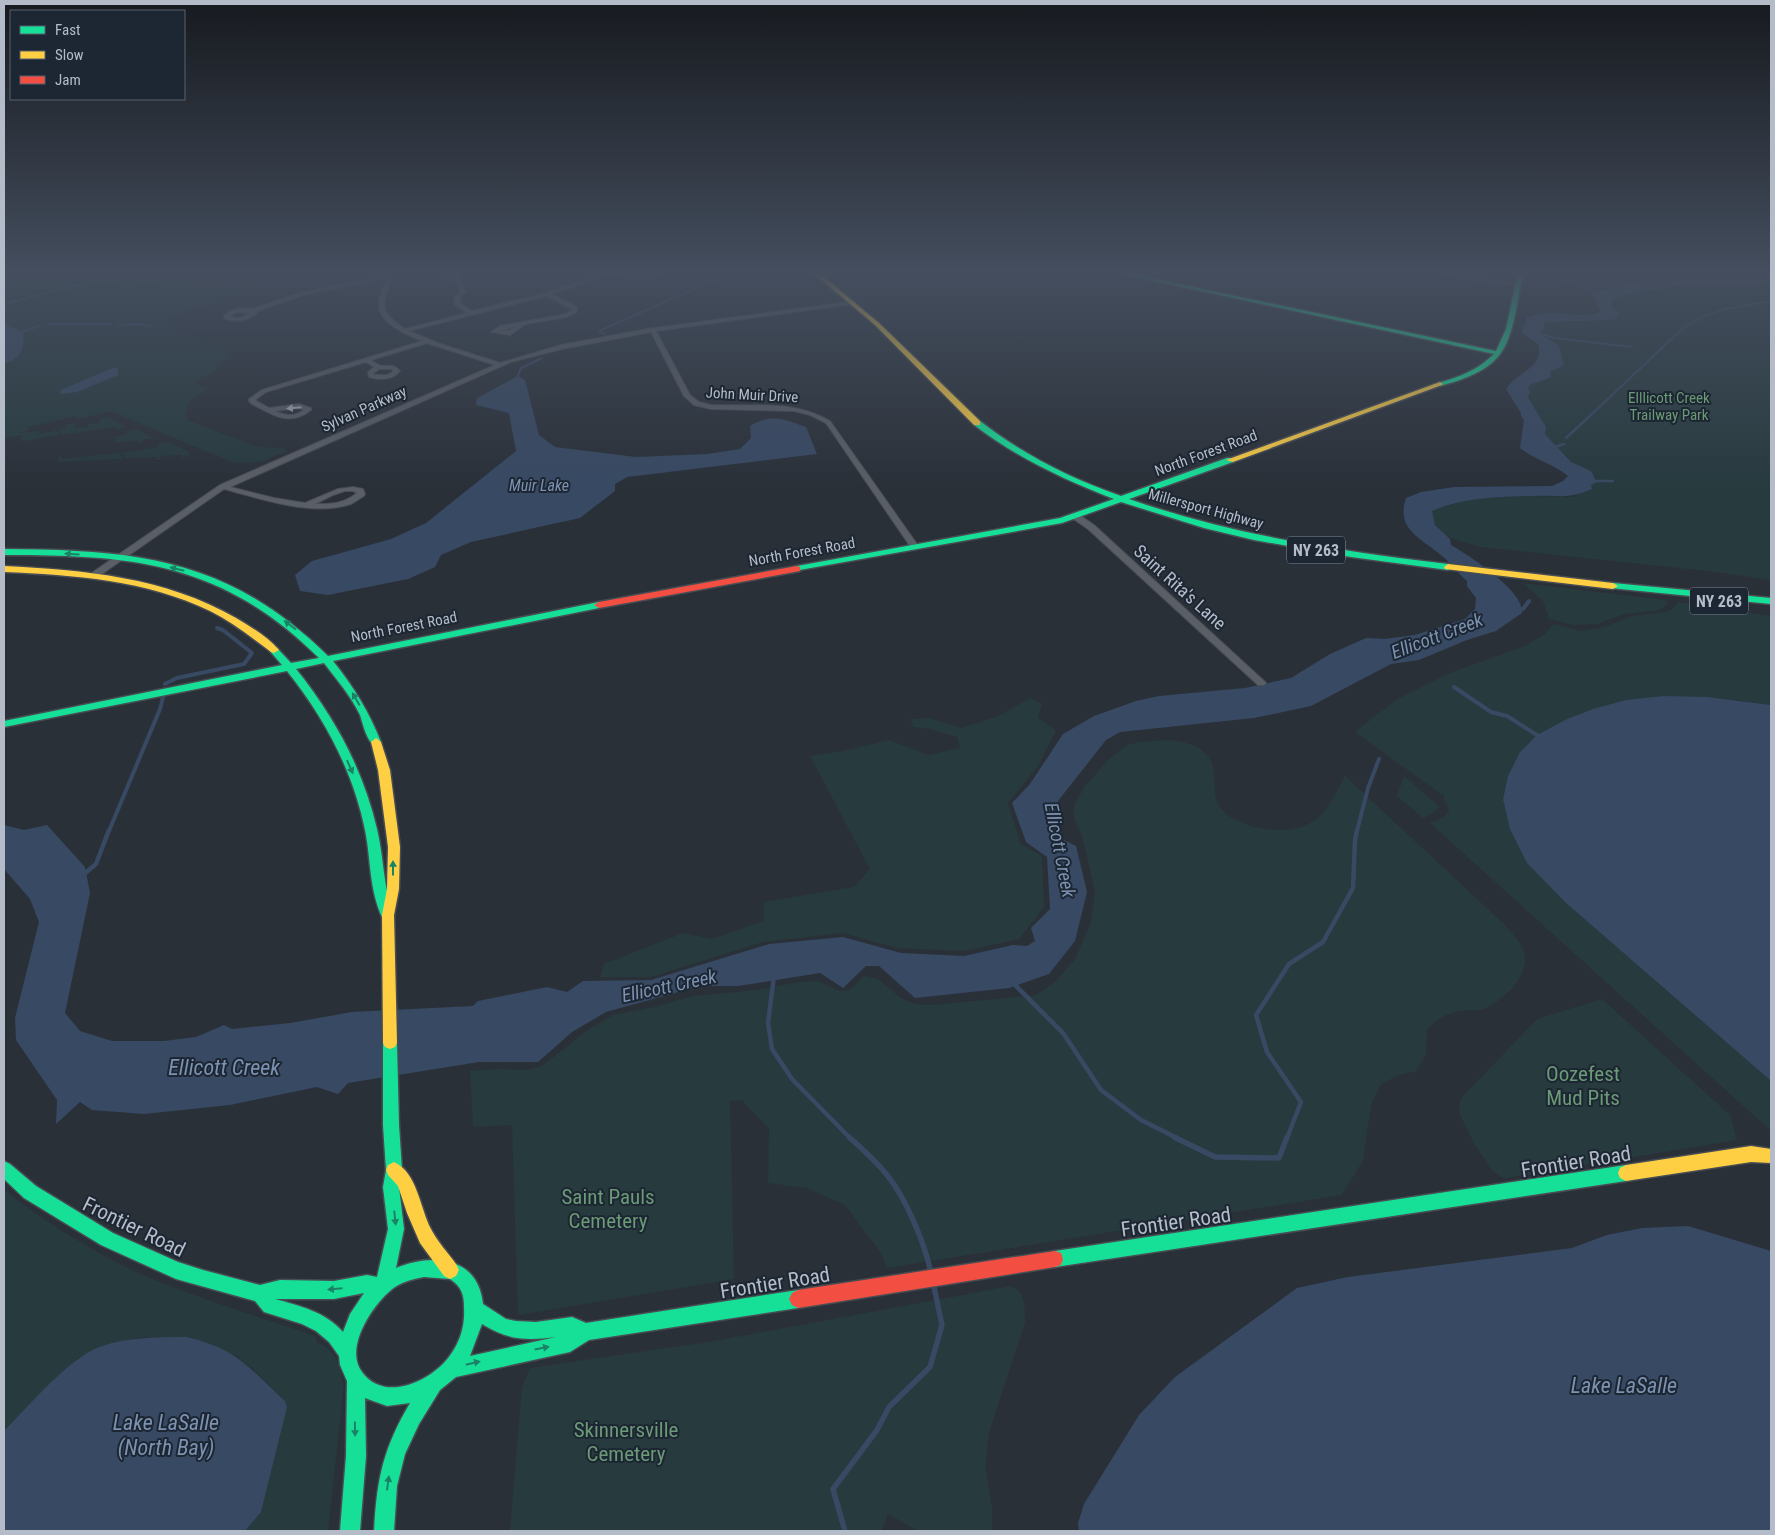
<svg xmlns="http://www.w3.org/2000/svg" width="1775" height="1535" font-family="'Roboto Condensed',sans-serif">
<style>
.green{fill:#273a3e}
.water{fill:#384963}
.lines{fill:none;stroke-linecap:round;stroke-linejoin:round}
.stream-far4{stroke:#384963;stroke-width:2}
.stream-far3{stroke:#384963;stroke-width:2.5}
.stream-far2{stroke:#384963;stroke-width:4}
.stream-far1{stroke:#384963;stroke-width:4.5}
.stream{stroke:#384963;stroke-width:5.5}
.street-casing{stroke:#484c53;stroke-width:2}
.fast-casing{stroke:#484c53;stroke-width:3}
.slow-casing{stroke:#484c53;stroke-width:3}
.jam-casing{stroke:#484c53;stroke-width:3}
.street{fill:#5a5e66;fill-rule:evenodd}
.fast{fill:#16e098;fill-rule:evenodd}
.slow{fill:#ffcf43;fill-rule:evenodd}
.jam{fill:#f24e42;fill-rule:evenodd}
.oneway{fill:#a2a9b5}
.oneway2{fill:#1a8366}
.labels{text-anchor:middle;dominant-baseline:central;stroke-width:4;stroke-linejoin:round;paint-order:stroke}
.far-street-label{font-size:15px;fill:#b4bcc9;stroke:#1d2633}
.far-park-label{font-size:15px;fill:#6b9a76;stroke:#1d2633}
.far-water-label{font-size:16px;font-style:italic;fill:#7c92b1;stroke:#1d2633}
.shield{fill:#1d2633;stroke:#878f9c;stroke-width:1}
.shield-label{font-size:16px;font-weight:bold;fill:#b4bcc9}
.street-label{font-size:18px;fill:#b4bcc9;stroke:#1d2633}
.water-label{font-size:19px;font-style:italic;fill:#7c92b1;stroke:#1d2633}
.near-park-label{font-size:21px;fill:#6b9a76;stroke:#1d2633}
.near-street-label{font-size:21px;fill:#b4bcc9;stroke:#1d2633}
.near-water-label{font-size:22px;font-style:italic;fill:#7c92b1;stroke:#1d2633}
</style>
<rect width="100%" height="100%" fill="#2a3038"/>
<g class="green">
<path d="M4 272H174L194 282 215 284 217 285 215 287 223 288 258 284 260 287 179 313 167 319V323L181 332 226 350 230 357 220 364 213 373 196 380 197 385 210 388C194 398 185 398 187 420L258 447 283 448 288 451 260 462 234 463 110 411 78 419 76 416 29 427V430L20 433 39 431 40 434 57 430 58 435C45 436 36 440 23 441L20 439 23 435 4 438Z"/>
<polygon points="511,272 588,272 591,273 576,281 547,275 519,274"/>
<path d="M1771 282V580L1717 572 1481 547C1453 538 1440 540 1429 511L1469 499 1533 496 1573 497 1597 480 1591 471 1571 462 1545 434C1546 417 1528 405 1528 388L1530 385 1551 376 1550 372 1564 365 1559 346 1541 334 1546 323 1613 320 1611 301 1616 297 1638 292 1674 286 1746 285Z"/>
<polygon points="107,417 127,427 116,430 116,427 68,434 61,435 60,429 66,428 65,425 75,423 76,424 74,428 87,427 89,424 98,423 102,419"/>
<polygon points="136,429 156,439 143,439 143,442 138,443 139,440 115,443 115,439 112,438 127,434 127,431"/>
<polygon points="168,442 188,451 190,455 182,458 182,455 162,456 159,460 155,460 157,457 126,458 122,453 158,447 158,444"/>
<polygon points="119,453 122,458 119,462 120,459 58,462 57,457 60,456 63,457 61,459"/>
<polygon points="1522,583 1666,600 1668,603 1660,610 1624,614 1597,624 1572,625 1549,619 1543,601"/>
<path d="M1678 602 1771 616V705C1699 694 1626 689 1559 724 1544 731 1529 739 1520 753 1510 768 1506 782 1503 799L1566 903 1771 1081V1131L1430 823 1444 817 1449 811 1448 806 1444 800V796L1355 732 1396 700 1447 674 1525 646 1545 634 1553 624 1581 631 1604 627 1633 616 1667 612 1671 610Z"/>
<polygon points="1030,698 1042,704 1038,718 1056,730 1038,766 1008,803 1021,844 1042,856 1044,907 1019,939 964,951 897,948 843,933 763,942 651,977 600,977 604,964 683,933 712,939 764,921 764,902 854,887 870,869 810,756 843,751 889,740 928,755 960,748 957,737 931,729 913,727 911,719 930,718 961,728 999,716"/>
<path d="M1169 740C1190 742 1212 749 1214 773 1216 785 1212 799 1222 810 1243 832 1299 839 1321 815 1331 804 1338 789 1345 776L1504 924C1511 932 1524 945 1525 956 1527 980 1503 1000 1484 1009 1479 1011 1473 1010 1468 1010 1450 1012 1440 1016 1427 1029L1426 1054 1416 1071 1399 1075 1381 1084 1371 1105 1363 1161 1341 1195 887 1268 881 1253 845 1205 807 1188 768 1183 769 1129 742 1100 730 1101 734 1279 518 1315 512 1125 473 1127 470 1071 500 1069 525 1070 542 1066 589 1029 613 1015 655 1007 693 996 756 990 799 982 818 981 840 991 850 990 864 976 878 979 901 998 915 1004 933 1005 1036 995 1055 982 1075 959 1091 922 1095 892 1083 839 1073 815 1075 803 1085 786 1107 761 1127 745 1141 742Z"/>
<polygon points="1404,776 1439,806 1436,811 1423,818 1397,796"/>
<polygon points="1602,999 1730,1115 1737,1140 1507,1178 1501,1177 1492,1170 1475,1145 1460,1115 1459,1105 1462,1097 1537,1019"/>
<path d="M4 1190C54 1228 109 1263 168 1285 215 1304 264 1318 312 1335L316 1337 317 1342C340 1354 338 1363 344 1385L328 1531H245L261 1512 285 1401 254 1370 235 1355 157 1337 138 1338 102 1346 80 1357 69 1366 4 1431Z"/>
<path d="M1011 1286C1026 1293 1025 1308 1025 1322L989 1433 985 1466 992 1508V1531H918L888 1514 881 1531H510L522 1387 530 1368 709 1342Z"/>
</g>
<g class="water">
<path d="M1771 276V282L1761 284 1674 286 1638 292 1616 297 1611 301 1613 309 1620 314 1613 320 1551 322 1545 323 1541 334 1559 346 1564 365 1550 372 1551 377 1530 385 1528 388 1530 391 1528 397 1546 427 1545 434 1571 462 1591 471 1597 482 1591 485 1592 489C1566 500 1559 495 1532 496 1498 497 1463 497 1432 511L1435 525 1450 539 1451 545C1468 555 1525 591 1522 613L1496 631 1467 640 1419 660 1391 664 1311 706 1254 718 1120 732 1106 740 1058 801 1056 815 1062 839 1076 846 1087 892 1075 941 1049 974 1009 988 915 998 879 966H866L843 988 820 973 738 986H700L606 1012 572 1032 538 1062H479L348 1083 338 1094 317 1087 230 1105 144 1114 92 1110 80 1102 56 1124 57 1100 16 1040 15 1018 39 922 30 899 4 869V825L24 830 47 825 85 867 90 893 65 1013 80 1031 112 1041H164L196 1037 224 1025 232 1029 290 1023 352 1012 473 1006 478 1001 547 987 567 992 583 981 651 980 769 944 843 937 901 953 964 956 1013 945 1027 946 1035 941 1031 928 1050 909 1047 857 1026 842 1012 803 1030 784 1063 734 1094 716 1136 701 1159 696 1245 688 1291 678 1330 654 1366 638 1384 639 1415 635 1465 619 1475 609 1476 598 1467 586V581C1458 573 1451 563 1442 556 1422 538 1395 530 1406 498L1421 492 1454 487 1552 486 1563 481 1568 476C1554 464 1535 460 1520 448L1524 420 1521 416V413L1506 389C1515 373 1546 367 1538 344L1522 333V328L1526 323V318C1535 315 1545 312 1554 313 1569 314 1583 317 1599 313L1600 311 1592 293 1611 288 1612 286 1672 280H1730Z"/>
<path d="M4 324 23 332C24 352 22 357 4 364Z"/>
<polygon points="112,368 118,368 118,375 77,392 60,394 61,390"/>
<path d="M518 376 525 380 539 435 555 447 636 457 707 454 740 449 751 438 750 426C772 413 784 419 806 427L817 454 627 477 615 484V491L580 518 471 542 441 555 435 567 408 579 328 595 300 591 295 575 312 561 391 539 426 523 516 451 509 413 476 405 477 398Z"/>
<polygon points="1664,696 1707,697 1771,705 1771,1081 1566,903 1527,863 1510,829 1503,799 1508,776 1520,752 1537,735 1567,719 1593,709 1626,700"/>
<polygon points="1688,1226 1771,1251 1771,1531 1079,1531 1078,1523 1084,1504 1139,1415 1175,1377 1297,1288 1348,1277 1572,1248 1607,1235 1642,1228"/>
<path d="M186 1337C238 1349 248 1367 285 1401L287 1407 261 1512 245 1531H4V1431C29 1406 69 1357 102 1346 129 1337 158 1337 186 1337Z"/>
</g>
<g class="lines">
<g class="stream-far4">
<polyline points="1562,272 1566,280 1601,294"/>
<polyline points="4,304 76,285 132,277 168,287"/>
<polyline points="49,324 111,324"/>
<polyline points="119,325 140,324 150,327"/>
<polyline points="23,332 41,325"/>
<polyline points="1538,333 1555,338 1632,347"/>
<polyline points="604,334 599,331 732,272"/>
<polyline points="518,376 521,368 542,358"/>
<polyline points="1593,413 1683,328 1704,316 1725,309 1771,301"/>
</g>
<g class="stream-far3">
<polyline points="1566,438 1594,412"/>
<polyline points="1552,448 1564,444"/>
<polyline points="1593,481 1613,481"/>
</g>
<g class="stream-far2">
<polyline points="1523,609 1529,601"/>
<polyline points="165,684 177,678 244,664 252,653 223,630 217,628"/>
<polyline points="1454,687 1491,712 1507,716 1537,735"/>
<polyline points="109,831 160,709 163,697"/>
<polyline points="1357,831 1368,788 1379,759"/>
</g>
<g class="stream-far1">
<polyline points="83,875 96,864 109,830"/>
<polyline points="774,976 768,1023 772,1049 792,1079 850,1138"/>
<polyline points="1014,984 1063,1033 1101,1090 1141,1120 1177,1138"/>
<polyline points="1287,1138 1301,1102 1267,1052 1256,1015 1289,964 1323,942 1353,888 1355,840 1357,830"/>
</g>
<g class="stream">
<path d="M849 1137C862 1149 876 1161 887 1175 906 1198 925 1244 931 1273"/>
<polyline points="1174,1137 1215,1157 1279,1158 1287,1137"/>
<polyline points="845,1531 833,1489 877,1430 889,1407 930,1367 942,1325 934,1287"/>
</g>
<defs>
<g id="street">
<path d="M387 272H391C391 302 369 305 405 329L467 313 455 305 454 298 460 292 456 281 436 277V275L440 272H451L442 275 456 278V276L452 272H457L461 274 460 280 466 292 460 298 461 304 472 311 545 293 578 282 598 272 646 277 666 272H673L646 279 602 274 582 284 551 294 577 307V312L567 317 526 324 510 335 491 332 500 326 566 314 572 309 546 296 409 331 438 343 500 363 561 345 647 329 855 301V303L853 304 656 331 690 395 699 402 711 405C753 407 792 399 830 421L919 547 918 549H912L826 423 810 415 794 411 711 409 694 405 684 396 651 332 562 349 511 362 230 487 274 498 305 503 338 489 353 487 363 489 365 494 364 496C359 499 355 502 351 504 312 517 262 499 224 489L99 576H93V572L220 485 495 365 427 343 371 360C374 362 376 364 379 365 389 368 391 362 400 371 392 381 380 380 369 377L368 372 374 367 366 362 266 392 255 400 269 408 299 404 311 408V410C289 427 273 415 252 404L249 401V399L262 390 422 341C408 335 379 324 379 305 379 296 383 287 386 278L303 295 255 312 257 313C247 321 235 323 224 318V316L230 311 241 308 252 309 300 293 386 275ZM241 312 251 313 240 318 230 317 234 313ZM516 326 509 331H500ZM379 369H391L394 371 387 375H374V373ZM299 408 304 410C294 417 286 416 275 411ZM345 491H353L357 493C343 504 332 504 315 504L333 495Z"/>
<polygon points="1433,272 1443,272 1520,284 1517,286 1435,273"/>
<polygon points="1072,514 1078,514 1094,525 1264,681 1266,683 1264,685 1258,685 1088,529 1072,518"/>
</g>
<g id="fast">
<path d="M1113 272H1122L1496 351 1506 329 1518 272H1524C1508 339 1517 366 1440 386L1437 384 1438 383C1459 377 1478 370 1494 354Z"/>
<path d="M974 421H980C1022 454 1071 479 1121 496L1227 458H1233V462L1129 499C1232 535 1339 551 1448 564L1452 567 1448 570 1351 557 1254 540 1204 528 1121 502 1062 523 794 571V567L797 566 1060 518 1114 499C1064 480 1016 457 974 425Z"/>
<path d="M4 549C138 550 228 558 328 656L599 602 604 605 599 608 333 661C354 687 369 712 381 742L376 746C367 743 363 724 360 715 351 696 337 680 324 663L296 669C334 716 363 769 377 829 384 858 383 887 394 915L393 919 388 920 383 919C369 891 371 859 365 830 353 771 324 717 287 671L4 727V721L282 665 269 650 274 647 277 648 291 663 319 658C222 562 133 555 4 555Z"/>
<polygon points="1613,583 1771,598 1771,604 1610,588 1608,586"/>
<path d="M390 1037 395 1039 397 1043 399 1125 402 1170 399 1187 404 1229 396 1268C432 1253 478 1256 483 1304L506 1319 516 1321 536 1322 572 1317 586 1323 798 1290 804 1293 807 1299 804 1305 798 1308 589 1340 570 1352 456 1377 440 1390 419 1424 405 1454 397 1486 394 1531H374C377 1478 383 1449 410 1403L387 1406 365 1398 366 1456 360 1531H340L346 1456 347 1381 340 1365 339 1356 329 1342 316 1331 302 1324 264 1312 255 1301 176 1279 101 1245 24 1198 4 1179V1161L10 1164 36 1186 113 1233 178 1262 203 1270 260 1285 280 1280 334 1281 367 1275 377 1277 388 1229 383 1187 386 1170 383 1125V1043L385 1039ZM424 1277 450 1279C462 1287 464 1295 464 1308 465 1324 461 1340 451 1354 434 1380 385 1404 362 1372 343 1347 375 1301 395 1287 404 1281 414 1279 424 1277ZM364 1293 350 1314 343 1332C326 1312 300 1306 275 1299H334ZM482 1324C508 1340 526 1341 556 1337L470 1356Z"/>
<polygon points="1626,1165 1632,1168 1634,1173 1632,1178 1626,1181 1055,1267 1049,1265 1047,1259 1049,1253 1055,1251"/>
</g>
<g id="slow">
<polygon points="812,272 818,272 879,323 980,421 980,425 974,425 875,325"/>
<polygon points="1440,382 1443,384 1442,385 1233,462 1226,460"/>
<polygon points="1448,564 1613,583 1618,586 1613,589 1445,569 1444,567"/>
<path d="M4 566C84 570 165 577 236 618 251 627 268 637 279 650L274 653 271 652C251 637 232 622 210 611 146 580 74 575 4 572Z"/>
<polygon points="376,738 381,742 390,770 400,847 399,889 394,915 397,1043 395,1047 390,1049 385,1047 383,1043 382,915 387,889 388,847 378,770 371,742"/>
<polygon points="1751,1146 1771,1149 1771,1163 1751,1162 1626,1181 1620,1178 1618,1173 1620,1168 1626,1165"/>
<path d="M394 1162C417 1172 420 1208 431 1229 437 1241 448 1253 456 1264L459 1270 456 1276 450 1279 444 1276 420 1243 407 1213 398 1186 388 1175 386 1170 388 1165Z"/>
</g>
<g id="jam">
<polygon points="797,566 800,567 800,571 599,608 594,605 599,602"/>
<polygon points="1055,1251 1061,1253 1063,1259 1061,1265 1055,1267 798,1308 792,1305 789,1299 792,1293 798,1290"/>
</g>
</defs>
<use href="#street" class="street-casing"/>
<use href="#fast" class="fast-casing"/>
<use href="#slow" class="slow-casing"/>
<use href="#jam" class="jam-casing"/>
<use href="#street" class="street"/>
<use href="#fast" class="fast"/>
<use href="#slow" class="slow"/>
<use href="#jam" class="jam"/>
</g>
<defs><path id="oneway-solid" d="M-6-.8H1V-3.2L6.5 0L1 3.2V.8H-6Z" transform="scale(1.25)"/></defs>
<use class="oneway" href="#oneway-solid" transform="translate(294 408) rotate(175)"/>
<g class="oneway2">
<use href="#oneway-solid" transform="translate(72 554) rotate(-177)"/>
<use href="#oneway-solid" transform="translate(177 569) rotate(-166)"/>
<use href="#oneway-solid" transform="translate(290 625) rotate(-143)"/>
<use href="#oneway-solid" transform="translate(356 699) rotate(-120)"/>
<use href="#oneway-solid" transform="translate(350 767) rotate(66)"/>
<use href="#oneway-solid" transform="translate(393 868) rotate(-90)"/>
<use href="#oneway-solid" transform="translate(395 1218) rotate(84)"/>
<use href="#oneway-solid" transform="translate(335 1289) rotate(175)"/>
<use href="#oneway-solid" transform="translate(542 1348) rotate(-11)"/>
<use href="#oneway-solid" transform="translate(473 1363) rotate(-13)"/>
<use href="#oneway-solid" transform="translate(355 1429) rotate(89)"/>
<use href="#oneway-solid" transform="translate(388 1483) rotate(-82)"/>
</g>
<linearGradient id="sky" x2="0" y2="1"><stop stop-color="#171a1f"/><stop offset="0.56" stop-color="#444e5e"/><stop offset="1" stop-color="#444e5e" stop-opacity="0"/></linearGradient>
<rect width="1775" height="487" fill="url(#sky)"/>
<g class="labels">
<g class="far-street-label">
<text transform="translate(752 395) rotate(3)">John Muir Drive</text>
<text transform="translate(364 409) rotate(-24)">Sylvan Parkway</text>
<text transform="translate(1206 453) rotate(-20)">North Forest Road</text>
<text transform="translate(1206 509) rotate(15)">Millersport Highway</text>
<text transform="translate(802 552) rotate(-10)">North Forest Road</text>
<text transform="translate(404 627) rotate(-11)">North Forest Road</text>
</g>
<g class="far-park-label">
<text x="1669" y="398">Elllicott Creek<tspan x="1669" dy="17">Trailway Park</tspan></text>
</g>
<g class="far-water-label">
<text x="539" y="485">Muir Lake</text>
</g>
<g class="shield">
<rect x="1287" y="536.5" width="58" height="27" rx="4"/>
<rect x="1690" y="587.5" width="58" height="27" rx="4"/>
</g>
<g class="shield-label">
<text x="1316" y="550">NY 263</text>
<text x="1719" y="601">NY 263</text>
</g>
<g class="street-label">
<text transform="translate(1180 587) rotate(42)">Saint Rita's Lane</text>
</g>
<g class="water-label">
<text transform="translate(1437 636) rotate(-21)">Ellicott Creek</text>
<text transform="translate(1060 850) rotate(79)">Ellicott Creek</text>
<text transform="translate(669 986) rotate(-12)">Ellicott Creek</text>
</g>
<g class="near-park-label">
<text x="1583" y="1074">Oozefest<tspan x="1583" dy="24">Mud Pits</tspan></text>
<text x="608" y="1197">Saint Pauls<tspan x="608" dy="24">Cemetery</tspan></text>
<text x="626" y="1430">Skinnersville<tspan x="626" dy="24">Cemetery</tspan></text>
</g>
<g class="near-street-label">
<text transform="translate(1576 1162) rotate(-9)">Frontier Road</text>
<text transform="translate(1176 1222) rotate(-8)">Frontier Road</text>
<text transform="translate(134 1227) rotate(26)">Frontier Road</text>
<text transform="translate(775 1283) rotate(-9)">Frontier Road</text>
</g>
<g class="near-water-label">
<text x="224" y="1067">Ellicott Creek</text>
<text x="1624" y="1385">Lake LaSalle</text>
<text x="166" y="1422">Lake LaSalle<tspan x="166" dy="25">(North Bay)</tspan></text>
</g>
</g>
<rect width="1775" height="1535" fill="none" stroke="#b4bcc9" stroke-width="10"/>
<rect x="10" y="10" width="175" height="90" fill="#1d2633" stroke="#59626f"/>
<rect x="20" y="26" width="25" height="8" fill="#16e098" stroke="#59626f"/>
<text x="55" y="35" font-size="15" fill="#b4bcc9">Fast</text>
<rect x="20" y="51" width="25" height="8" fill="#ffcf43" stroke="#59626f"/>
<text x="55" y="60" font-size="15" fill="#b4bcc9">Slow</text>
<rect x="20" y="76" width="25" height="8" fill="#f24e42" stroke="#59626f"/>
<text x="55" y="85" font-size="15" fill="#b4bcc9">Jam</text>
</svg>
